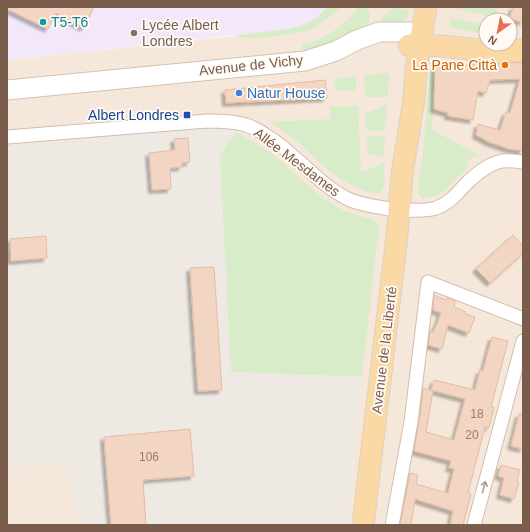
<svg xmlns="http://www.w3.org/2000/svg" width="530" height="532" font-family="Arial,sans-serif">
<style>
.residential{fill:#f5e8da;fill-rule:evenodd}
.industrial{fill:#efe9e4}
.education{fill:#f3e8fa}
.green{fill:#d8ecc9}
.building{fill:#f3d5c3;stroke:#e6bba3;filter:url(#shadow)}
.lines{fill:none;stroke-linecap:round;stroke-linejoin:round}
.street-casing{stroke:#d1beb0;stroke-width:15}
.secondary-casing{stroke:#d6c0b0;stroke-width:21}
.primary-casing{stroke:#dad1cd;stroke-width:23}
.street{stroke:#fff;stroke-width:13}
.secondary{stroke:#fff;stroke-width:19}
.primary{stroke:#fbd9a5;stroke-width:21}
.oneway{stroke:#af9d94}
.culture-dot{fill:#0f9aa8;stroke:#fffaf3;stroke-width:1.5}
.education-dot{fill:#8d6e63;stroke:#fffaf3;stroke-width:1.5}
.food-dot{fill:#e8710a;stroke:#fffaf3;stroke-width:1.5}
.shop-dot{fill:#3f7fe0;stroke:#fffaf3;stroke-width:1.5}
.transit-dot{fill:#1a4fb4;stroke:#fffaf3;stroke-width:1.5}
.labels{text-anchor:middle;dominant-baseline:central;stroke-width:3.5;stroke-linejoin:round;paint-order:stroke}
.number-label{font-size:12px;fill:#987a6a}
.culture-label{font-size:14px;fill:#0d838f;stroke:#fffaf3;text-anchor:start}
.education-label{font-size:14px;fill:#785e54;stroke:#fffaf3;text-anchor:start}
.street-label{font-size:14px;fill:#7a5c4d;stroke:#fffaf3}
.food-label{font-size:14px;fill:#c56008;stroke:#fffaf3;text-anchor:end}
.shop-label{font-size:14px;fill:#366cbe;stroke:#fffaf3;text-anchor:start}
.transit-label{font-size:14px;fill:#164399;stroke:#fffaf3;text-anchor:end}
</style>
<defs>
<filter id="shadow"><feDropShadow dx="-3.5" dy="3.5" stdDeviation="1" flood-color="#0004"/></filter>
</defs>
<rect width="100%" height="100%" fill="#fdf6ec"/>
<g class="residential">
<path d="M328 7H523V525H347L362 377 236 132 247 126 7 137V60L233 36 317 17ZM486 20H510V44H486Z"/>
<polygon points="64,464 81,525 7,525 7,468"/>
</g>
<polygon class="industrial" points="248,125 236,132 232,372 362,377 347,525 81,525 64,464 7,468 7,137"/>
<polygon class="education" points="7,7 328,7 317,18 304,25 288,29 7,60"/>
<g class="green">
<polygon points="328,7 342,7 323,22 312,29 303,32 258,39 233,36 288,29 304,25 317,17"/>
<path d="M359 7H367L370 15 368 27 304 56 302 45C324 41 346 24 359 7Z"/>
<path d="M394 7 410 10C405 26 394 24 381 23L382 18Z"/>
<polygon points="457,7 498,7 495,17 500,18 499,20 495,20 481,14 455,9"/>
<polygon points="451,18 478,23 486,26 486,35 461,29 449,27"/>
<polygon points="432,68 435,68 434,109 431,129 479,155 480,157 478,158 476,155 466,162 469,166 445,190 440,194 435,196 424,199 420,197 418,193 418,185 423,153 430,70"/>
<polygon points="389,73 388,97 365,97 364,75"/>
<polygon points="356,76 356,90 335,90 334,79"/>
<polygon points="387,105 385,130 367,131 365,113"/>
<path d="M330 106H358L361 172 384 163C384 173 387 186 379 193 373 193 367 192 361 189 332 179 320 161 298 142 289 135 280 129 270 122L330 119Z"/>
<polygon points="236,132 256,143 275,156 319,195 342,210 374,220 379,226 362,377 231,372 220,155 225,147"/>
<polygon points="366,136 385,136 384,157 368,153"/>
</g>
<g class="building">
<polygon points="7,7 94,7 84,28 56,13 48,29 7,9"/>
<polygon points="513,7 523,7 523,22 509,19"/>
<polygon points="523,62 523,151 509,149 489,142 476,135 478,124 500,130 506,112 510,113 520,79 490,80 486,93 478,91 473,120 448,116 448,113 434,109 435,68 486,63 497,64"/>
<polygon points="325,80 327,98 226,103 225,90"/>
<polygon points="188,138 190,162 182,163 182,167 170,168 171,189 152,190 149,153 175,150 174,139"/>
<polygon points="513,235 523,246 523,253 490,283 476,269"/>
<polygon points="46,236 47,258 11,261 10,239"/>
<polygon points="211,267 214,267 222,390 198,391 190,268"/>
<polygon points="434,295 446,300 447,298 455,301 454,307 466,312 465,314 475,317 469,333 448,325 442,349 428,345 430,331 433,332 437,324 441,313 433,310"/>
<polygon points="492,337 508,341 491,407 494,407 489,428 485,427 468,493 471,494 463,525 450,525 453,511 415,499 411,525 400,525 410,473 418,475 416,484 448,493 454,469 449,468 451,461 414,451 421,409 423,388 433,391 426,432 454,440 465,399 431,390 434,380 475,390 480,370 483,371"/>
<polygon points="519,414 523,414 523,449 511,446"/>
<polygon points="190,429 194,476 143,480 146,525 111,525 104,437"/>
<polygon points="501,465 520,470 517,481 519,482 514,499 500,495 504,478 498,476"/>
</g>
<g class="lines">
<defs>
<g id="street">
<path d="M7 137 207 121C220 121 233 121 246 125 255 128 263 133 270 138 276 142 282 146 287 151 307 167 323 186 346 198 357 204 372 206 384 208 396 210 425 212 436 208 448 204 456 195 464 186 474 176 487 164 502 161 509 160 516 161 523 162"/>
<polyline points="392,525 411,422 428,282 521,318 523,319"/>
<polyline points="474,525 523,341"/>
</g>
<polyline id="secondary" points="7,90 305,61 336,51 357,40 379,32 411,32"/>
<g id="primary">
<polyline points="409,45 442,46 496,52 523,50"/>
<polyline points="363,525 397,236 402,174 414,99 416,69 426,7"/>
</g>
</defs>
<use href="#street" class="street-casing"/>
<use href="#secondary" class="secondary-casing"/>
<use href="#primary" class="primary-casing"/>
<use href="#street" class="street"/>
<use href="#secondary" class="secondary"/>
<use href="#primary" class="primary"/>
</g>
<defs><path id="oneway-shaft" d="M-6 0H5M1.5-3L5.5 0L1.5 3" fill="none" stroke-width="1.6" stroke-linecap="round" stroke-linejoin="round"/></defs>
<use class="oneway" href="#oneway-shaft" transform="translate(484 487) rotate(-75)"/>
<circle class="culture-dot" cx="43" cy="22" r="4"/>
<circle class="education-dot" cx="134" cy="33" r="4"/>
<circle class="food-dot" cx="505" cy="65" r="4"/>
<circle class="shop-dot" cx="239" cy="93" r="4"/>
<rect class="transit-dot" x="183" y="111" width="8" height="8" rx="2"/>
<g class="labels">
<g class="number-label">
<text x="477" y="414">18</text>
<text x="472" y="435">20</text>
<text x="149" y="457">106</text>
</g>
<g class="culture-label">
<text x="51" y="22">T5-T6</text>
</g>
<g class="education-label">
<text x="142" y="25">Lycée Albert<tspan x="142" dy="16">Londres</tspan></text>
</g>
<g class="street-label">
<text transform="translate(251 65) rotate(-6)">Avenue de Vichy</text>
<text transform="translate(297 162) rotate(37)">Allée Mesdames</text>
<text transform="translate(384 350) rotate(-83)">Avenue de la Liberté</text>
</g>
<g class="food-label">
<text x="497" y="65">La Pane Città</text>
</g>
<g class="shop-label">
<text x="247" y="93">Natur House</text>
</g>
<g class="transit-label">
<text x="179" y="115">Albert Londres</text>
</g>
</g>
<rect width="530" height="532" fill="none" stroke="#7a5c4d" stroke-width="16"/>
<g transform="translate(498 32) rotate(213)"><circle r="19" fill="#fffaf3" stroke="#cabbb1"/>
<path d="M0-3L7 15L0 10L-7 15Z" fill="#e76f51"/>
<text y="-6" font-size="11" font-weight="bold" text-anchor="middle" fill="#7a5c4d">N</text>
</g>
</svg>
